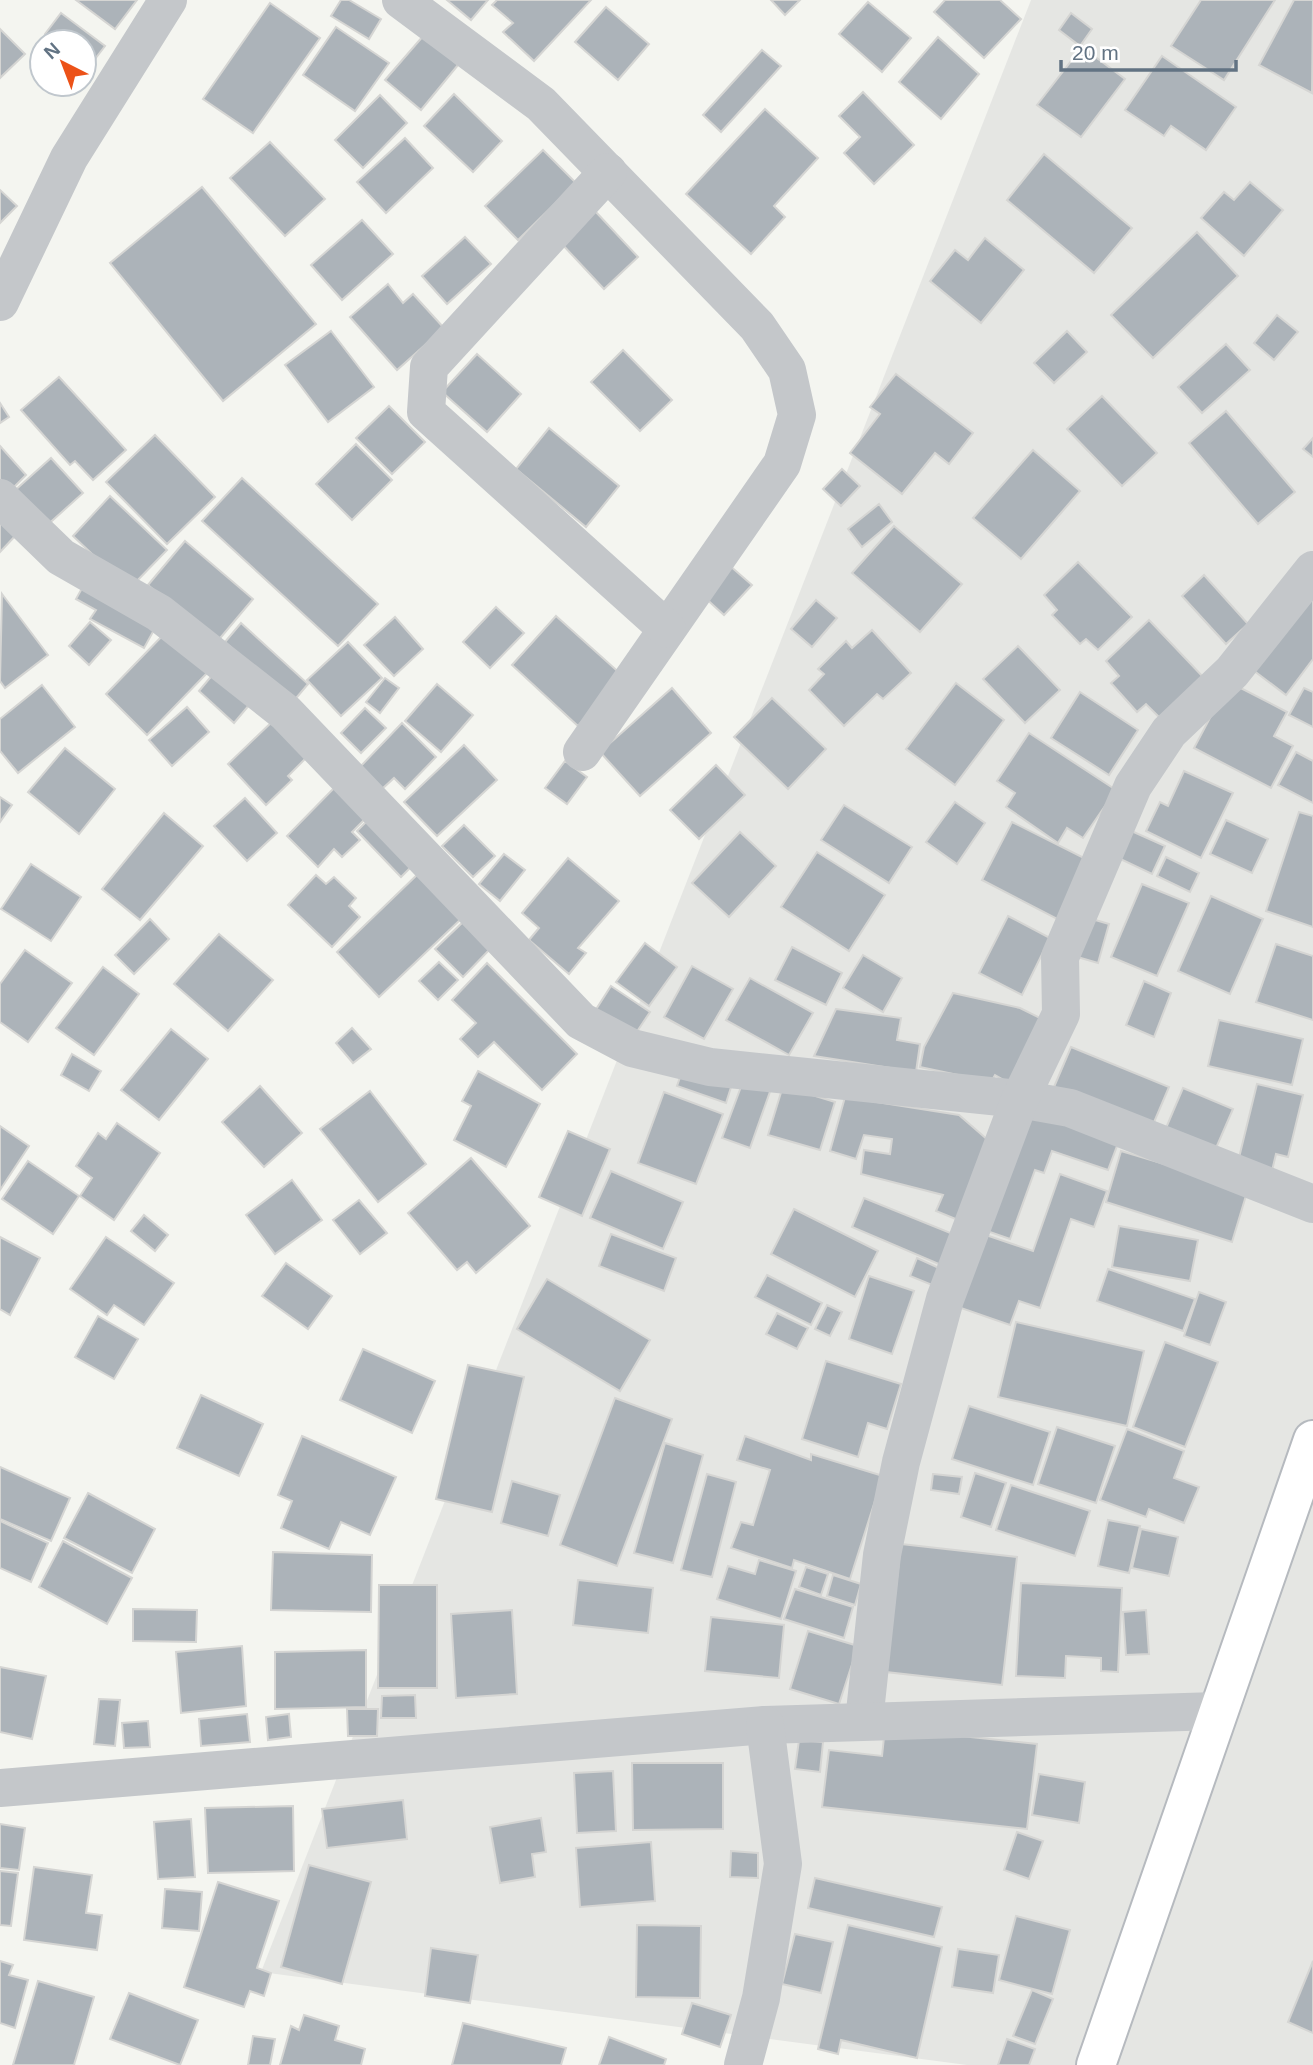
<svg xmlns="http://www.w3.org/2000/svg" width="1313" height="2065" font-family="Arial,sans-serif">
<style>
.built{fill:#e5e6e3}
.building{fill:#acb3b9;stroke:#d5d5d3;stroke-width:2}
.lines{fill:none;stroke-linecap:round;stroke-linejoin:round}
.secondary-casing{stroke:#b6babf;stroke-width:42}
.street{stroke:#c4c7ca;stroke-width:38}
.secondary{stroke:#fff;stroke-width:38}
</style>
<rect width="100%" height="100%" fill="#f4f5f0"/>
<polygon class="built" points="1031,0 1313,0 1313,2065 967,2065 261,1972"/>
<g class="building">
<polygon points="76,0 137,0 115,29"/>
<polygon points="341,0 349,0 381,19 369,39 331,16"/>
<polygon points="447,0 488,0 471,20"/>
<polygon points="497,0 591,0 534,61 503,32 513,23 492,5"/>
<polygon points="771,0 800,0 785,15"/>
<polygon points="945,0 1000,0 1021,19 984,58 934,12"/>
<polygon points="1201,0 1275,0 1224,80 1171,46"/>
<polygon points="1294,0 1313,0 1312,93 1259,65"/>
<polygon points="868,2 911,38 882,72 839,34"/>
<polygon points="270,3 320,38 253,133 203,99"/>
<polygon points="606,7 649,44 618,80 575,42"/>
<polygon points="61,13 105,46 88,68 84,65 84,42 55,42 45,34"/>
<polygon points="1071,13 1092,29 1080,46 1059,30"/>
<polygon points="336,27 389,63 355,111 303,75"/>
<polygon points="0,29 25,54 0,78"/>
<polygon points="424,35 458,65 421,110 385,80"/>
<polygon points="938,37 979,74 941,119 899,82"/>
<polygon points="1082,47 1125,79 1081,137 1037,105"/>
<polygon points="762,50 781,66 721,132 703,115"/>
<polygon points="1162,56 1236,107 1206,150 1171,126 1164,136 1125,110"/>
<polygon points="863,92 914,145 874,184 844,153 860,137 839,116"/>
<polygon points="454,94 502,141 473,172 424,126"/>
<polygon points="380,95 407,123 363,168 335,140"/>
<polygon points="765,109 818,158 774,206 785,217 751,254 686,194"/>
<polygon points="405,138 433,168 386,213 357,182"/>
<polygon points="270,142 325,199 285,236 230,178"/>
<polygon points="543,150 576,183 518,240 485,206"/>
<polygon points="1044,154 1132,228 1094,273 1007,200"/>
<polygon points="1250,182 1283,210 1244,256 1201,218 1224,192 1234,200"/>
<polygon points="202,187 316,324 223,401 110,263"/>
<polygon points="0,190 17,206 0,223"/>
<polygon points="595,211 638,257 604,289 560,242"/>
<polygon points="362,220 393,254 342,300 311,265"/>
<polygon points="1197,232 1238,276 1153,358 1111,315"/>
<polygon points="465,237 491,264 447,304 422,276"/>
<polygon points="985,238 1024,270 981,323 930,281 955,250 968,260"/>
<polygon points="388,284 403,303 413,294 444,328 397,370 350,317"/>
<polygon points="1277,315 1298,332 1274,360 1254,343"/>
<polygon points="331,331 374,387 328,422 285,365"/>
<polygon points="1067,331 1087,352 1054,383 1034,363"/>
<polygon points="1226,344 1250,370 1202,413 1178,387"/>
<polygon points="623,350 672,400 640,431 591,382"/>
<polygon points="477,354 521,394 487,432 442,392"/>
<polygon points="896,374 973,433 949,464 935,453 902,494 850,453 880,414 870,407"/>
<polygon points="59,377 126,450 93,480 75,461 70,465 21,410"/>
<polygon points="1102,396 1157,453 1122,486 1067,429"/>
<polygon points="0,403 9,417 0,423"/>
<polygon points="389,406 425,442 392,474 356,438"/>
<polygon points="1226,411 1295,492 1258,524 1189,443"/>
<polygon points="549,428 619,486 586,527 516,469"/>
<polygon points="155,435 215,497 167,544 106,482"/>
<polygon points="1313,438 1313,457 1303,449"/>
<polygon points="356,444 392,480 352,520 316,484"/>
<polygon points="0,446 26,475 11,490 0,479"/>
<polygon points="1033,450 1080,491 1021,559 973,518"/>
<polygon points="51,458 83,493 44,528 12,493"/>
<polygon points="842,469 860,486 841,506 823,489"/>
<polygon points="242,478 378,604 338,646 202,521"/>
<polygon points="110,496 167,550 129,589 73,536"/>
<polygon points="879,504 892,522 862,547 848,529"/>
<polygon points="0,516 18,533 0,552"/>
<polygon points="894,526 962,584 920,632 852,573"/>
<polygon points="185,541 253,599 216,643 148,585"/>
<polygon points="1078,562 1132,617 1098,650 1086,639 1080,644 1052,615 1057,610 1044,595"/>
<polygon points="729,565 752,585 724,615 702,595"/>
<polygon points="1204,575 1248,624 1226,644 1182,596"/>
<polygon points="86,581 159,621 144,648 90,619 96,610 76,599"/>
<polygon points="1313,591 1313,659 1286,695 1253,670"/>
<polygon points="2,594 48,655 5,688 0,681"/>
<polygon points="816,600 837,618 812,647 791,629"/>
<polygon points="496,607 524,633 490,668 463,642"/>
<polygon points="556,616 623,676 578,726 512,665"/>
<polygon points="395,617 423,649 394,676 364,645"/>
<polygon points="1149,620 1205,679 1162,720 1146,704 1137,712 1111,683 1119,676 1106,661"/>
<polygon points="90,622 111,640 89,665 69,646"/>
<polygon points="241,623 308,684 292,703 225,642"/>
<polygon points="872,630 911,673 883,699 877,694 844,726 809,690 824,674 818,669 846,641 852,648"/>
<polygon points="167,631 208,672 147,735 106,694"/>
<polygon points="348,642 382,678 341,716 307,680"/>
<polygon points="1018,646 1060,690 1025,723 983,679"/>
<polygon points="214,673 250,704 234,723 199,691"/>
<polygon points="385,678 399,688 380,713 366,702"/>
<polygon points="1229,682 1287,712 1274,736 1293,746 1271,788 1194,748"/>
<polygon points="956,683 1004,720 955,785 906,749"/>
<polygon points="437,684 473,715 441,752 405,721"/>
<polygon points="42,685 75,727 18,773 0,751 0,719"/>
<polygon points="672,688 711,733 640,796 600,752"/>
<polygon points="1304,688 1313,692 1313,727 1289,715"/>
<polygon points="1080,692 1138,730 1109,775 1051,738"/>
<polygon points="772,698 826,749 788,789 734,737"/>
<polygon points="187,707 209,732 172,766 149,740"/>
<polygon points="365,708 386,728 361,753 341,733"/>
<polygon points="275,719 309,755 288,776 292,780 266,805 228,764"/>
<polygon points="402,723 436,757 405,789 394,778 382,789 360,767"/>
<polygon points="1029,733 1116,790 1083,838 1067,828 1058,843 1006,807 1015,793 997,781"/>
<polygon points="464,745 497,780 437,836 404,802"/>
<polygon points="65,748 115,789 79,834 28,792"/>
<polygon points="1296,752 1313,761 1313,803 1278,785"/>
<polygon points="565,761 587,777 567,804 545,788"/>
<polygon points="716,765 745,795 699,839 670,810"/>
<polygon points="1184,771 1233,793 1201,858 1146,831 1160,802 1168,806"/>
<polygon points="340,782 371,813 352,832 360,840 342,857 334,849 318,867 287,836"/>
<polygon points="0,797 12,805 0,822"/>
<polygon points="245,798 277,833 247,861 214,826"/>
<polygon points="955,802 985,823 957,864 926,842"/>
<polygon points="844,805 912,847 889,883 821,840"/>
<polygon points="1299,812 1313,816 1313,927 1266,911"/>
<polygon points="164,813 203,846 140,920 102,889"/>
<polygon points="371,817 415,863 401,877 357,831"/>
<polygon points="1226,820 1268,839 1252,873 1210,854"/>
<polygon points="1012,822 1092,862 1061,921 982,880"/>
<polygon points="464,825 495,856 473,877 442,846"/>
<polygon points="1127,829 1165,846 1152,874 1114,856"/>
<polygon points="740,832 776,866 729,917 692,883"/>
<polygon points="817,852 885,895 849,951 781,907"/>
<polygon points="504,854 525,870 500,901 479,884"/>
<polygon points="1166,857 1199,873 1190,892 1157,876"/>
<polygon points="568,858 619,901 578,948 586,953 569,974 529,940 539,928 522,913"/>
<polygon points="31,864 81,897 51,941 1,909"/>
<polygon points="419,873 462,918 379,997 337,952"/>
<polygon points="316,875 326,884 334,877 356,898 349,906 360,917 332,947 288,905"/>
<polygon points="1142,884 1189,903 1157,976 1111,957"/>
<polygon points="1211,896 1263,919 1230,994 1178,971"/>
<polygon points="1008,916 1050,938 1022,995 979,973"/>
<polygon points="1085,917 1109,924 1098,963 1074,956"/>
<polygon points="150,919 169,939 134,974 115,955"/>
<polygon points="465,920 492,947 463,977 435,949"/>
<polygon points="219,934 273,980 228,1031 174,984"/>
<polygon points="645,943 677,967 649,1006 616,982"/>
<polygon points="1276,944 1313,956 1313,1020 1256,1002"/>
<polygon points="792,947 842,973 826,1005 775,980"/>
<polygon points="25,950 72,983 28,1042 0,1022 0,984"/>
<polygon points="863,955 902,978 883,1012 843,988"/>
<polygon points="439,962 458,980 438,1000 419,981"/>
<polygon points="487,963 577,1054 542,1090 494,1042 478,1057 460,1039 476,1023 452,1000"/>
<polygon points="692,966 733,989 704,1039 664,1017"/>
<polygon points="103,967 139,994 94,1055 56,1028"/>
<polygon points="750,978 813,1013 789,1055 726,1020"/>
<polygon points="1144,981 1171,993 1154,1037 1126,1025"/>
<polygon points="611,986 650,1012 634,1036 595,1011"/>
<polygon points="953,993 1020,1008 1044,1020 1016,1087 995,1075 991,1082 920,1067 924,1047"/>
<polygon points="836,1009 901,1018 897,1040 920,1044 916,1072 814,1056"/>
<polygon points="1219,1020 1303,1039 1292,1085 1208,1066"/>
<polygon points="352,1028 371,1049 353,1063 336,1043"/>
<polygon points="171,1029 208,1059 159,1120 121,1090"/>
<polygon points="1071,1047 1169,1087 1152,1127 1054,1087"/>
<polygon points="72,1054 101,1071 89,1091 61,1075"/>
<polygon points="684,1066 733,1081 726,1103 677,1086"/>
<polygon points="478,1071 540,1104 506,1167 454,1140 471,1106 462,1101"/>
<polygon points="745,1076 772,1086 750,1148 722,1138"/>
<polygon points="1257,1084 1303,1095 1288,1157 1276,1154 1270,1179 1236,1170"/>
<polygon points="260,1086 302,1133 264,1167 222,1122"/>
<polygon points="783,1086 835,1102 820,1150 768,1135"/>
<polygon points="1183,1088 1233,1109 1213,1155 1163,1135"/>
<polygon points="370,1091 426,1164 378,1202 320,1129"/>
<polygon points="664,1092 723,1114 696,1184 638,1163"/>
<polygon points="845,1097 959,1115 989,1141 958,1220 936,1211 943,1195 861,1174 864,1150 890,1154 892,1139 864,1135 856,1159 830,1151"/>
<polygon points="1028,1106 1120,1138 1108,1170 1052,1151 1044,1173 1035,1170 1010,1239 984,1230"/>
<polygon points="117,1123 160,1153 114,1220 80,1196 92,1178 76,1166 98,1133 106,1139"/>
<polygon points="0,1126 29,1146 0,1190"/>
<polygon points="568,1131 610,1149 582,1216 539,1197"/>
<polygon points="1121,1151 1248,1189 1232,1242 1106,1202"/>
<polygon points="471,1158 530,1226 476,1273 467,1262 457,1270 408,1213"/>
<polygon points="28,1161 79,1196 53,1234 2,1199"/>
<polygon points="611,1171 683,1202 663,1249 590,1218"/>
<polygon points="1060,1174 1107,1191 1094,1227 1071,1219 1040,1308 1019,1301 1010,1325 958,1307 983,1234 1033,1251"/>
<polygon points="292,1180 322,1220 275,1254 246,1215"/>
<polygon points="864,1198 953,1234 941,1265 852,1227"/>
<polygon points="359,1200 387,1233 360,1254 333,1220"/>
<polygon points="794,1209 878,1251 855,1297 771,1254"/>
<polygon points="144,1215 168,1235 155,1251 131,1231"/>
<polygon points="1119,1226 1198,1240 1190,1281 1112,1267"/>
<polygon points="611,1234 676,1258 664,1291 599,1266"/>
<polygon points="0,1237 40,1258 10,1315 0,1309"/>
<polygon points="106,1237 174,1283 144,1325 114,1305 107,1315 70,1289"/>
<polygon points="917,1258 939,1268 932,1285 910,1276"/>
<polygon points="286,1263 332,1296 308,1329 262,1296"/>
<polygon points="1108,1269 1195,1299 1183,1331 1097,1301"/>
<polygon points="767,1275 822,1303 811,1325 755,1297"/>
<polygon points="869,1276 914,1291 892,1354 849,1339"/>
<polygon points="547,1279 650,1340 620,1391 517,1329"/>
<polygon points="1199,1292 1226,1302 1210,1345 1184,1336"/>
<polygon points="827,1305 842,1312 830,1336 815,1329"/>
<polygon points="777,1313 808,1328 797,1349 766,1334"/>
<polygon points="98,1316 138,1339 114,1379 75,1357"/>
<polygon points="1016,1322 1144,1351 1127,1426 998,1397"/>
<polygon points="1165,1342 1218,1362 1185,1447 1133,1427"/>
<polygon points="363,1349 435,1381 412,1433 340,1400"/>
<polygon points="826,1361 901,1384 887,1429 868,1423 858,1457 802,1439"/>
<polygon points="468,1365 524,1377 492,1512 436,1499"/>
<polygon points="201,1395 263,1424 239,1476 177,1448"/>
<polygon points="615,1398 672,1419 617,1566 560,1545"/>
<polygon points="969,1406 1050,1432 1033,1485 952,1459"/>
<polygon points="1057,1427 1115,1446 1096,1503 1038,1484"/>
<polygon points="1127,1429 1184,1451 1174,1478 1199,1487 1184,1523 1149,1509 1146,1517 1100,1500"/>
<polygon points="302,1436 396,1477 370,1535 341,1522 329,1549 281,1528 292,1501 278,1495"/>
<polygon points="745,1436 811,1460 811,1454 883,1476 850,1579 794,1560 792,1568 731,1548 741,1522 753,1525 770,1470 737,1460"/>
<polygon points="665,1443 703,1455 673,1563 634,1553"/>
<polygon points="0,1467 70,1498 51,1541 0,1519"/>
<polygon points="975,1473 1006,1483 991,1527 961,1517"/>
<polygon points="707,1474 736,1482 712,1577 681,1570"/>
<polygon points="933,1474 962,1477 959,1494 931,1490"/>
<polygon points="512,1481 560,1495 548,1536 501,1523"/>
<polygon points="1011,1485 1090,1511 1075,1556 996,1530"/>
<polygon points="88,1493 155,1529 132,1573 64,1538"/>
<polygon points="1108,1520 1140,1526 1129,1573 1098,1566"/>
<polygon points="0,1521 48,1543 31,1582 0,1568"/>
<polygon points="1141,1529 1178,1537 1169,1576 1132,1568"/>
<polygon points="63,1541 132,1578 107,1624 39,1587"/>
<polygon points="901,1544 1017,1557 1002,1685 886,1672"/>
<polygon points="273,1552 372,1555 371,1612 271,1610"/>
<polygon points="759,1560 796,1571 781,1619 717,1599 728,1566 755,1574"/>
<polygon points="806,1567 828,1574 821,1595 799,1587"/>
<polygon points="833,1575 861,1584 855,1605 827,1596"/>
<polygon points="578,1580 653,1588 648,1633 573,1625"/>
<polygon points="1021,1583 1122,1588 1118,1672 1101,1671 1101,1658 1066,1656 1065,1678 1016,1676"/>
<polygon points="379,1585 437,1585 437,1688 378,1688"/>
<polygon points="795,1589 853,1607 844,1638 784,1619"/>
<polygon points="133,1609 197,1610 196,1642 133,1641"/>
<polygon points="512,1610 517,1694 456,1698 451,1614"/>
<polygon points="1146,1610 1149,1654 1126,1655 1123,1612"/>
<polygon points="711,1617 784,1625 779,1678 705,1671"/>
<polygon points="808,1631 858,1646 839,1704 790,1689"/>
<polygon points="242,1646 246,1706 181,1713 176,1652"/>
<polygon points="366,1650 366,1707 275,1709 275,1652"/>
<polygon points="0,1667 46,1676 32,1739 0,1732"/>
<polygon points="415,1695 416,1718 381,1718 382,1696"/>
<polygon points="99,1699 120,1700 115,1746 94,1744"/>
<polygon points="347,1709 378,1709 377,1736 348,1736"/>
<polygon points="247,1714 250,1742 201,1746 199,1719"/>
<polygon points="289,1714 291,1737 268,1740 266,1717"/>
<polygon points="148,1721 150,1747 124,1748 122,1723"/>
<polygon points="885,1728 1037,1744 1027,1829 822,1807 829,1750 882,1756"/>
<polygon points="799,1740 823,1742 820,1772 795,1769"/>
<polygon points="632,1763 723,1763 723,1829 633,1830"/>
<polygon points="613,1771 616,1831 577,1833 574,1773"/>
<polygon points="1039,1774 1085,1782 1079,1823 1032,1815"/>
<polygon points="403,1800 407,1839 327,1848 322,1809"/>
<polygon points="293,1806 294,1871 208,1873 205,1808"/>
<polygon points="541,1818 546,1852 532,1854 535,1877 500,1883 490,1827"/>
<polygon points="191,1819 195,1877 158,1879 154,1822"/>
<polygon points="0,1824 25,1828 19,1870 0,1868"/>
<polygon points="1017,1832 1043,1841 1029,1879 1004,1870"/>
<polygon points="651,1842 655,1901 580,1907 576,1848"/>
<polygon points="731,1851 758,1853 758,1878 730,1877"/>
<polygon points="309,1865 371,1882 342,1984 281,1967"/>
<polygon points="34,1867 92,1875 86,1913 102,1915 97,1950 24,1940"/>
<polygon points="0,1871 18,1873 11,1926 0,1925"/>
<polygon points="815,1878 942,1907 934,1937 808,1908"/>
<polygon points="218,1882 279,1901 257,1968 271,1973 264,1996 250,1991 244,2007 184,1987"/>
<polygon points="165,1889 202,1892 199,1931 162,1928"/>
<polygon points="1016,1916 1070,1930 1052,1994 999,1980"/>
<polygon points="637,1925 701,1926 700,1998 636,1997"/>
<polygon points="848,1925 942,1947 917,2058 841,2040 838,2054 818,2049"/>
<polygon points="795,1934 833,1942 821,1993 782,1984"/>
<polygon points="431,1948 478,1955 470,2003 425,1996"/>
<polygon points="958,1949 999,1955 993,1993 952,1987"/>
<polygon points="0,1961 13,1965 9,1975 28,1980 15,2028 0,2023"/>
<polygon points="1313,1961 1313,2033 1288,2022"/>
<polygon points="38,1981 94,1997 74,2065 13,2065"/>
<polygon points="1032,1990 1053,1999 1035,2044 1013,2036"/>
<polygon points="129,1993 198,2020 180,2065 110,2039"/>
<polygon points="692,2003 731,2015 720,2047 682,2034"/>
<polygon points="304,2015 339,2026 335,2040 365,2049 361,2065 280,2065 291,2026 299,2030"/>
<polygon points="463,2023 566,2048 561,2065 452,2065"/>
<polygon points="253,2036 275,2039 270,2065 248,2065"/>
<polygon points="609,2037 666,2059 664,2065 599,2065"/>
<polygon points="1007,2039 1035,2049 1029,2065 998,2065"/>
</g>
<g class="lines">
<defs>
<polyline id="secondary" points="1096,2065 1313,1440"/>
</defs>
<use href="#secondary" class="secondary-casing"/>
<g class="street">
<polyline points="401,0 541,104 757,326 787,370 797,415 782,464 582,752"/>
<polyline points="608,172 429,367 426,412 667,629"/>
<polyline points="0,302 69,158 168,0"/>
<polyline points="0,498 61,557 159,613 286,713 581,1021 632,1048 710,1067 1020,1099 1070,1108 1313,1204"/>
<polyline points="864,1721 882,1555 901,1462 945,1299 1020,1099 1061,1014 1060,957 1133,786 1169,732 1232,672 1313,570"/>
<polyline points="0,1788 765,1725 1217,1711"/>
<polyline points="743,2065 761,1998 783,1864 765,1725"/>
</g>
<use href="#secondary" class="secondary"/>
</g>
<g transform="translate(63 63) rotate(318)"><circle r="33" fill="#ffffff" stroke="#c0c7cd" stroke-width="2"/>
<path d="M0-5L12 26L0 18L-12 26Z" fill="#ec5218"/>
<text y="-10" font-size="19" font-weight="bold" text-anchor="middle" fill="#627383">N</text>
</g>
<path d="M1061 60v10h175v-10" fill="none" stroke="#627383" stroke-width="3.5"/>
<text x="1072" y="60" font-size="21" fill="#627383" stroke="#ffffff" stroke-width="5" paint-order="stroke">20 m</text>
</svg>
